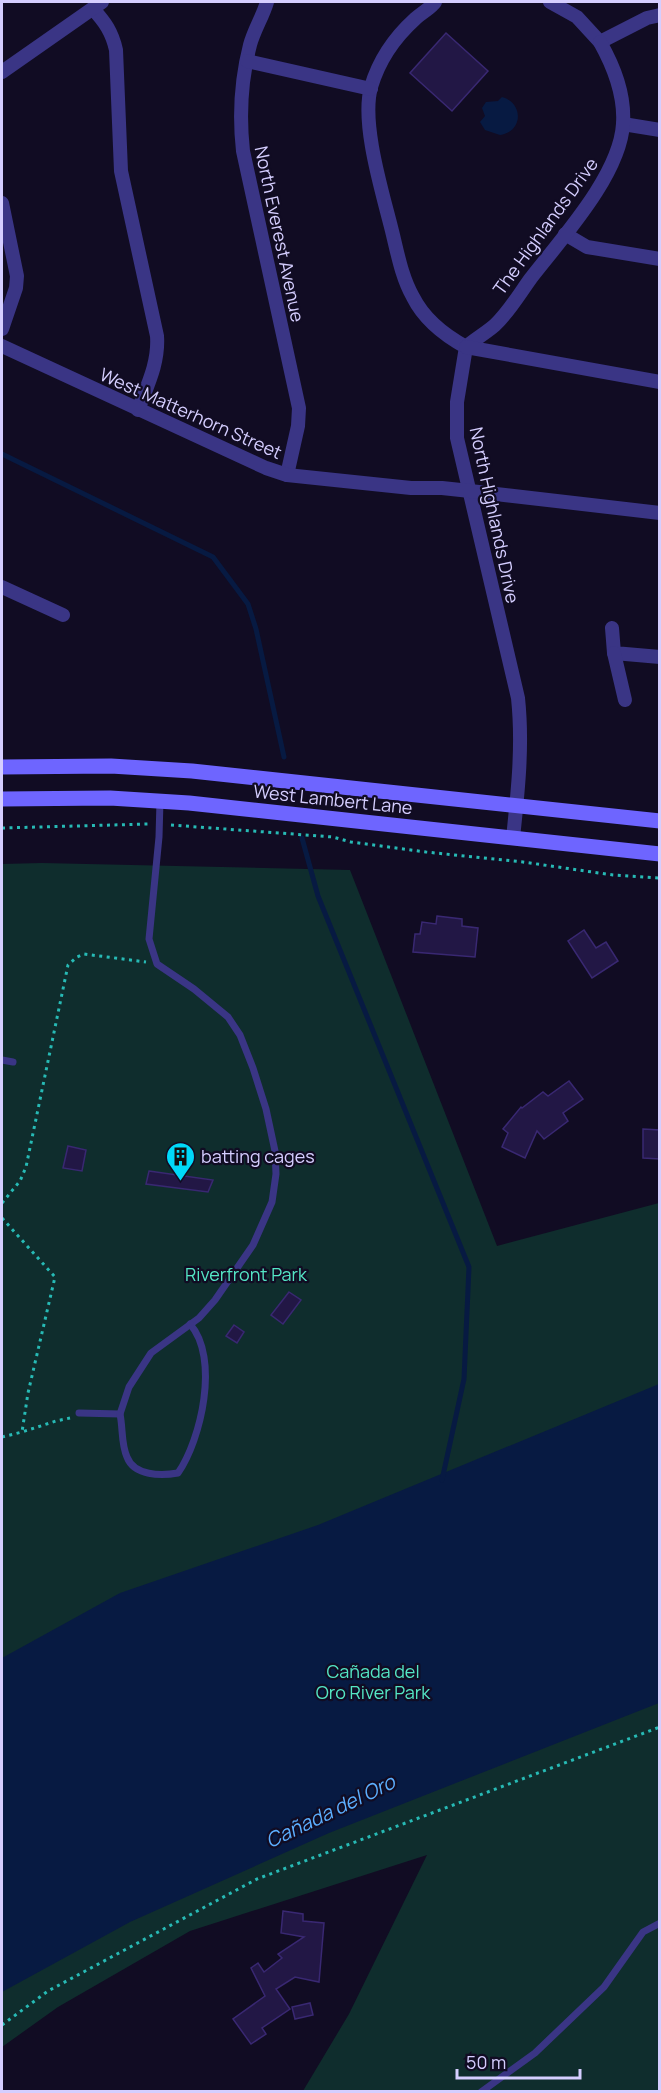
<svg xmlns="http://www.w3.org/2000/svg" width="661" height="2093" font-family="Manrope,sans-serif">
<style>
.green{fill:#0f2d2d}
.water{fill:#071a42}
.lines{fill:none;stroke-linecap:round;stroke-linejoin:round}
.stream{stroke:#071a42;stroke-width:5}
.building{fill:#221745;stroke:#392872;stroke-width:1.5}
.path{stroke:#27bab5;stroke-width:3;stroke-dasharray:3 4.5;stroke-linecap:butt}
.lane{stroke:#3a3585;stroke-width:7}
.street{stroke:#3a3585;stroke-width:14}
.secondary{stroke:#6e65ff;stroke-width:15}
.labels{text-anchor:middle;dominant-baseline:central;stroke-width:4.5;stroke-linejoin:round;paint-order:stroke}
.street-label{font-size:18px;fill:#d5ceff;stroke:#110c23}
.poi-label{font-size:18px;fill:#d5ceff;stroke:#110c23;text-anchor:start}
.park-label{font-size:18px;fill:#54e6c5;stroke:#110c23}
.water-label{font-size:20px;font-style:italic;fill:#5cafff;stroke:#110c23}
</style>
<rect width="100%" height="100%" fill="#110c23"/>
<polygon class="green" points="42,863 350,870 497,1246 659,1203 659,2091 303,2091 349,2014 427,1855 190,1931 58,2007 2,2047 2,864"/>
<g class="water">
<path d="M502 97C524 103 523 132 500 135L485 130 480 122 485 116 482 108 486 102 498 101Z"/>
<polygon points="659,1384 659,1703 329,1833 130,1922 2,1992 2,1658 120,1593 318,1525"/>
</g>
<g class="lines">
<g class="stream">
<polyline points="2,454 213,557 248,604 256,629 284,757"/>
<polyline points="302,838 318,896 469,1267 464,1379 442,1480"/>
</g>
</g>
<g class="building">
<polygon points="446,33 488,71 452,111 410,73"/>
<polygon points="437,916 462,919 462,926 478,928 475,957 413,952 415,934 420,934 422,922 436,924"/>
<polygon points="584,930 596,948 606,942 618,961 592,978 568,941"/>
<polygon points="569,1081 583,1099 563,1113 568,1121 544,1139 537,1131 525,1158 502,1147 508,1133 503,1129 521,1107 522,1108 543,1092 548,1096"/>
<polygon points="643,1129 660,1130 660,1159 643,1158"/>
<polygon points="68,1146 86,1150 82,1171 63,1168"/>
<polygon points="149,1171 213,1180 208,1192 146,1184"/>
<polygon points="289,1292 301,1300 283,1324 271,1315"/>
<polygon points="234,1325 244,1332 237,1343 226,1336"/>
<polygon points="283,1911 303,1914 303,1921 324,1923 319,1982 295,1977 276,1989 290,2009 262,2028 266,2034 251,2044 233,2019 265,1996 251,1968 258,1963 264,1972 282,1958 278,1954 304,1937 281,1933"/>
<polygon points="310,2003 313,2015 295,2019 292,2007"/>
</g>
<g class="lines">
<g class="path">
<polyline points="171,825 333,837 351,842 426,852 523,862 613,875 660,878"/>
<polyline points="2,828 149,824"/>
<polyline points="2,1203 20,1181 26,1167 68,965 77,957 84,954 146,962"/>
<polyline points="2,1218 55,1277 28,1393 22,1432 56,1421 70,1418"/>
<polyline points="2,1437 22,1432"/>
<polyline points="2,2025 48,1991 257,1879 660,1727"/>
</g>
<g class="lane">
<polyline points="2,1060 13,1062"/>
<polyline points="79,1413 120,1414 129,1387 151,1353 199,1318 215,1300 253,1245 272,1202 276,1174 275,1151 266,1109 253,1068 240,1035 228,1017 194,989 157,964 149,939 159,837 160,801"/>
<path d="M120 1414C123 1428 121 1444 127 1457 134 1476 161 1476 178 1473 201 1440 220 1358 190 1324"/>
<polyline points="481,2092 535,2053 604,1987 643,1932 660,1923"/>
</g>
<g class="street">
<path d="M267 2C263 16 254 30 250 45 241 80 239 115 243 151L299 408 298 426 287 475"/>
<path d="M435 2C431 8 421 13 415 19 394 38 379 60 371 87 361 123 382 191 391 227 397 250 401 276 413 297 424 319 444 335 466 347L457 402V438L518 698C523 745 518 791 513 838"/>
<polyline points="550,2 577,17 600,42 647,18 660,15"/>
<path d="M93 9C105 22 112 32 116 50L121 171 157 336C159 363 147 386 138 410"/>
<polyline points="247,61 371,89"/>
<polyline points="2,72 102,2"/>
<polyline points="623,124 660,130"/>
<polyline points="2,203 17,276 16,288 2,329"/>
<polyline points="565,234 587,247 660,259"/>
<polyline points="2,346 266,468 287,475 411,488 442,488 470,491 660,513"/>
<path d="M466 347C475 339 486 333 495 325 509 312 520 293 531 278 562 238 620 175 623 124 625 94 614 67 600 42"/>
<polyline points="466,347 660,382"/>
<polyline points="2,587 63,615"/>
<polyline points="612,628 614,653 660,657"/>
<polyline points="614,653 625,700"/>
</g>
<g class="secondary">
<polyline points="2,767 111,766 192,771 660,821"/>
<polyline points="2,799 110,798 189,803 660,854"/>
</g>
</g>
<defs>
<symbol id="building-pin" viewBox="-11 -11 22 30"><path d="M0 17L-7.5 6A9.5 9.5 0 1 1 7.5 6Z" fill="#00d9f9" stroke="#110c23"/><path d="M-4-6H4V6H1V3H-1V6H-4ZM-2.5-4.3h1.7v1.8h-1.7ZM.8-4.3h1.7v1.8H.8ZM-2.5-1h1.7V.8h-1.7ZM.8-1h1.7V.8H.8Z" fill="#111"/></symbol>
</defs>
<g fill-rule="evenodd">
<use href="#building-pin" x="164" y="1140" width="33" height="45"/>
</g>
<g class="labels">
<g class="street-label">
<text transform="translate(545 226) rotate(-54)">The Highlands Drive</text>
<text transform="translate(280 234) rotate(78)">North Everest Avenue</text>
<text transform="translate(191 413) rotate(24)">West Matterhorn Street</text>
<text transform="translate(495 515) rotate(78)">North Highlands Drive</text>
<text transform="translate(333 799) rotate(6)">West Lambert Lane</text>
</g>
<g class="poi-label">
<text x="201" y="1156">batting cages</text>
</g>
<g class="park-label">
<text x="246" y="1274">Riverfront Park</text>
<text x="373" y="1671">Cañada del<tspan x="373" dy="21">Oro River Park</tspan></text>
</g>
<g class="water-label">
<text transform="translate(330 1811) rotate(-26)">Cañada del Oro</text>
</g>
</g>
<rect width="661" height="2093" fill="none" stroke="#d5ceff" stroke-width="6"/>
<path d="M457 2069v9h123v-9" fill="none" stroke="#d5ceff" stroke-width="3"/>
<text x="466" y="2069" font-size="18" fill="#d5ceff" stroke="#110c23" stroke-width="4.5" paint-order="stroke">50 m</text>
</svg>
